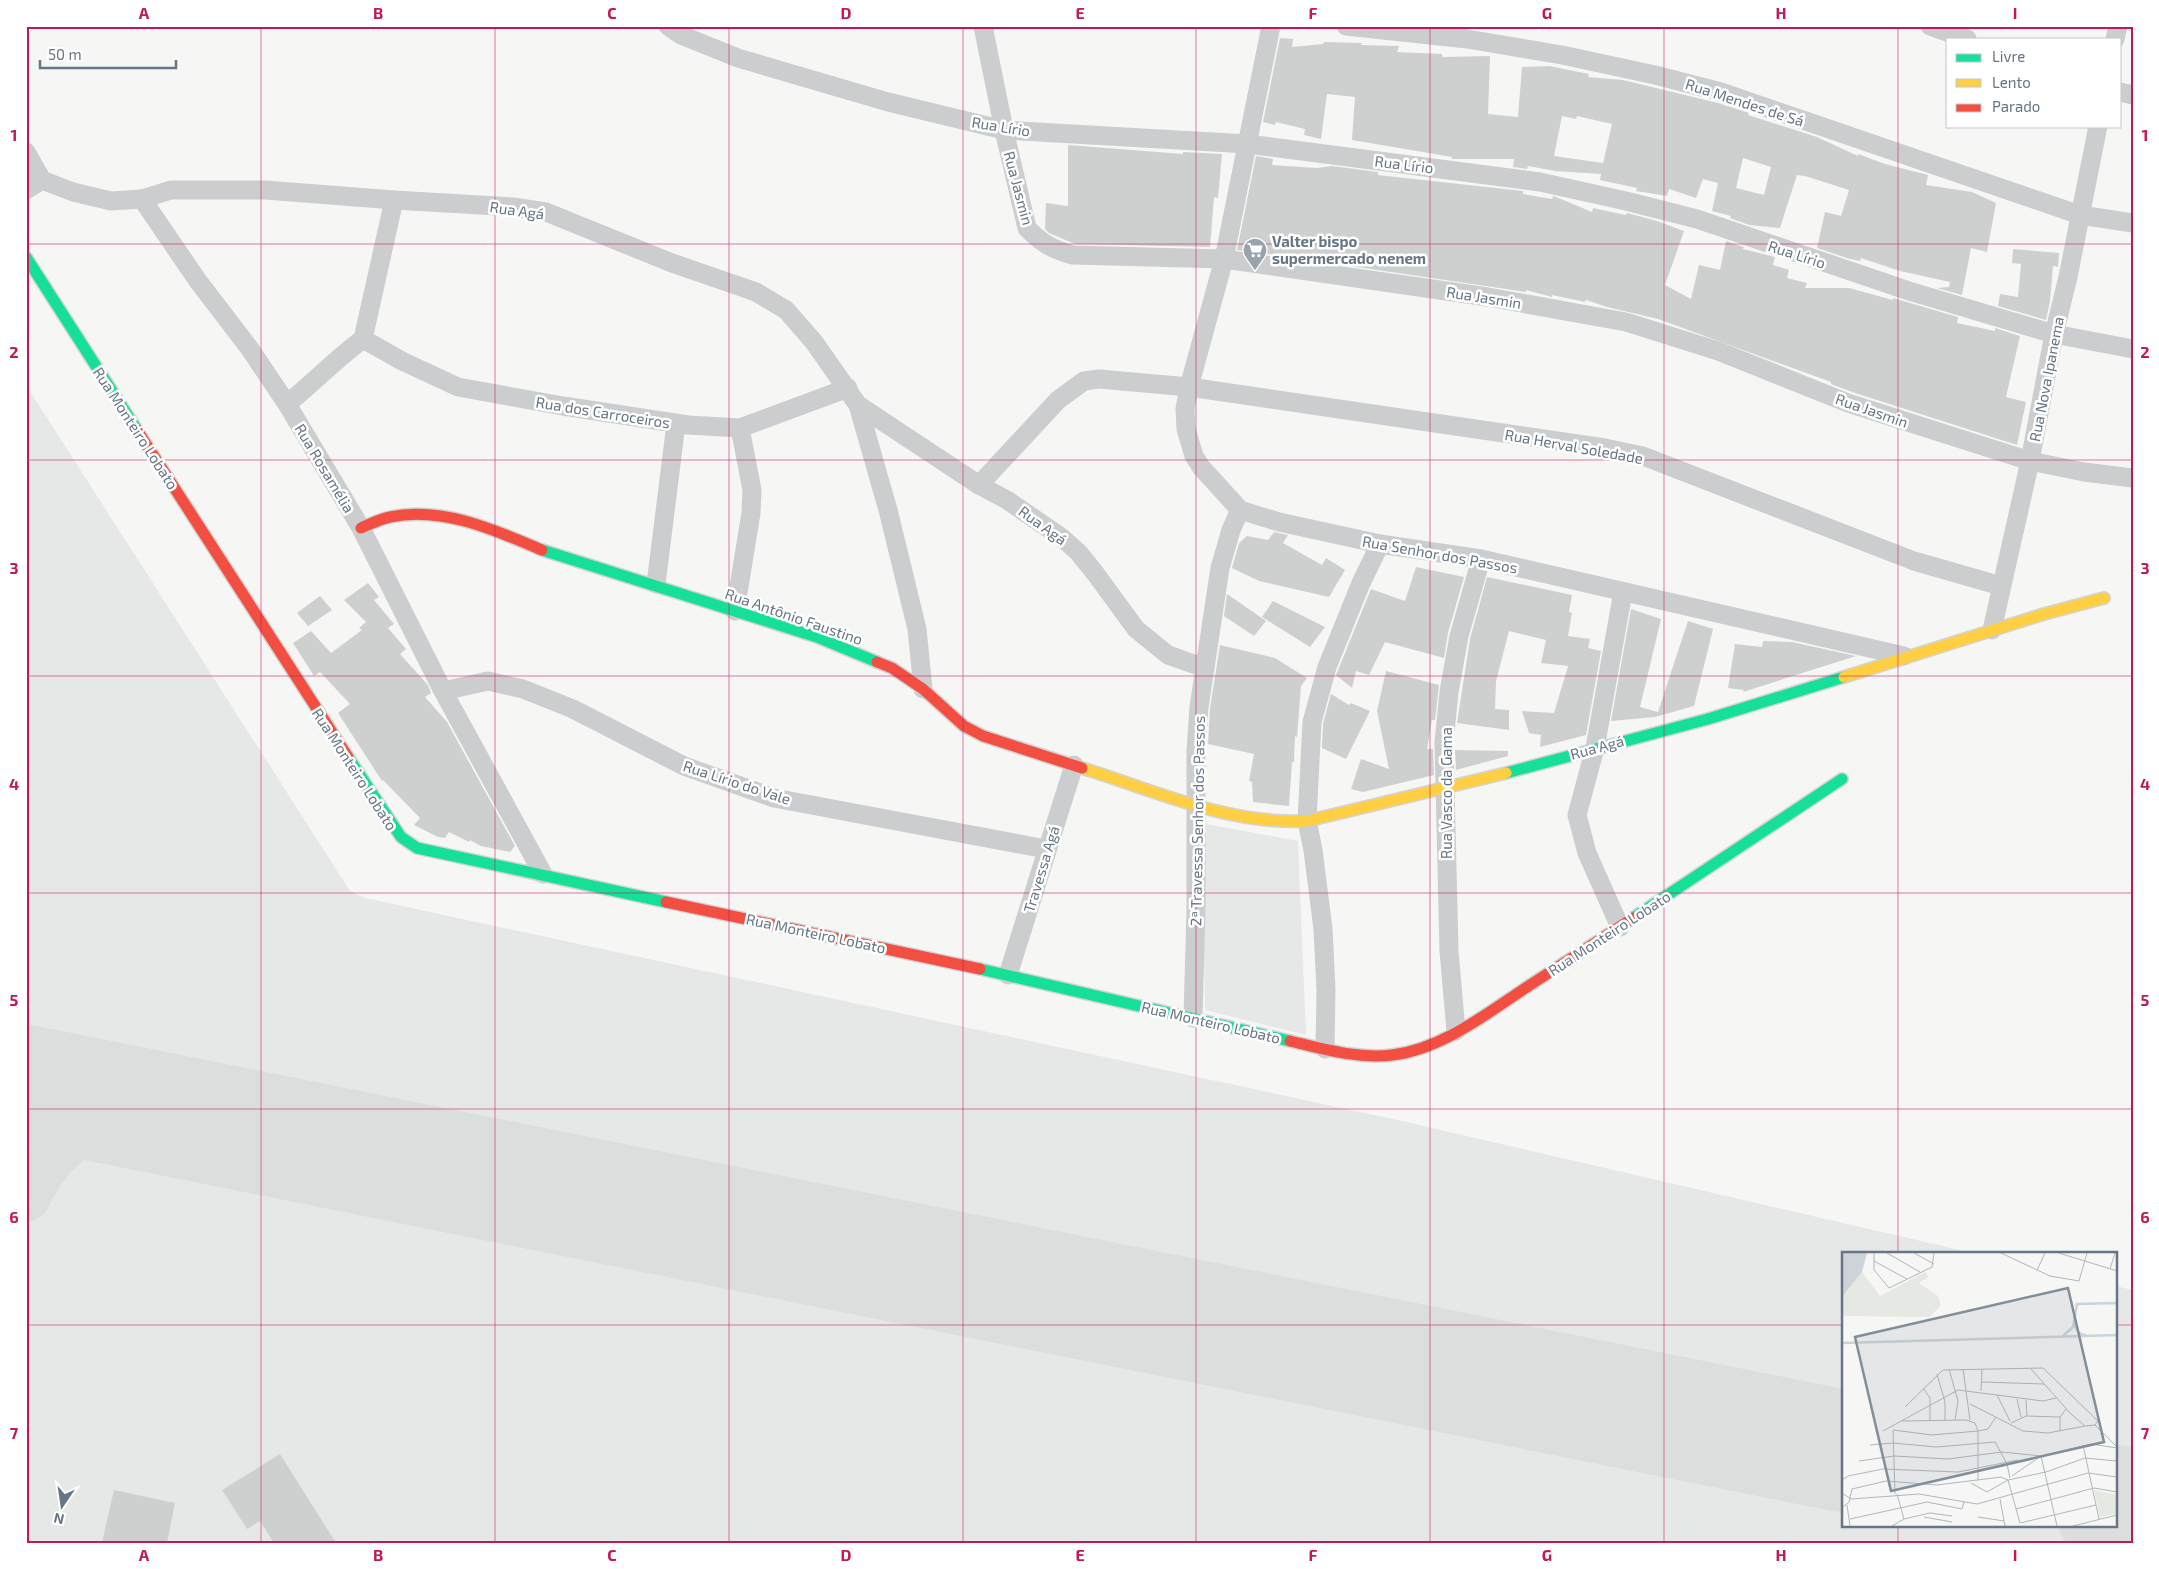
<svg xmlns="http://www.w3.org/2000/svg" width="2159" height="1569" font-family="'Exo 2',sans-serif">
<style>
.built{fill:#e6e8e7}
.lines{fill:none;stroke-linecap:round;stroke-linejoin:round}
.taxiway{stroke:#dcdddd;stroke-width:49}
.runway{stroke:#dcdddd;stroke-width:122}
.building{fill:#ced0d0;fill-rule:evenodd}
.fast-casing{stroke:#d2d4d4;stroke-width:14}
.slow-casing{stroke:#d2d4d4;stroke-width:14}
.jam-casing{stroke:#d2d4d4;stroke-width:14}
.street{stroke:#cccdce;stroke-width:19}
.fast{stroke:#16e098;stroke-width:11}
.slow{stroke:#ffcf43;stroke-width:11}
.jam{stroke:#f24e42;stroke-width:11}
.grid{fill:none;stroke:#c2185b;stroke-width:1;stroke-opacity:0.55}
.labels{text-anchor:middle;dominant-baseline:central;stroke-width:5;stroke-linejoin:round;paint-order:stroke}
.street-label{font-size:15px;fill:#667685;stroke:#fff}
.poi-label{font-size:15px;font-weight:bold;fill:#667685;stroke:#fff;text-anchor:start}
.inset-river{fill:none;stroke:#ccd4d7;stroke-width:2.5}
.inset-road{fill:none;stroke:#afb7be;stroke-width:1}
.view{fill:#828f9a;fill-opacity:0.15;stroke:#828f9a;stroke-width:2.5}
.inset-edge{fill:none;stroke:#667685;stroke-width:2.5}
.neatline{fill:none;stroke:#c2185b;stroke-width:2}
.grid-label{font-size:16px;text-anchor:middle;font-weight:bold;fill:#c2185b}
</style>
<rect width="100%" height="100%" fill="#f6f6f5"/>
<g class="built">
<polygon points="26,385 350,891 365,898 1402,1121 1973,1253 1843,1253 1843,1525 2115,1525 2115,1286 2133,1290 2133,1543 26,1543"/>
<polygon points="1201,823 1298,841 1306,1035 1205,1010"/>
</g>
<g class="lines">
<path class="taxiway" d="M26 1197C56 1135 90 1123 154 1111"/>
<g class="runway">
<polyline points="26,1086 1843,1451"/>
<polyline points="2115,1506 2133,1510"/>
</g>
</g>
<g class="building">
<path d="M1280 38 1293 39 1292 47 1323 44 1324 42 1362 43 1361 45 1399 46 1397 52 1442 54V57L1490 56 1488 114 1518 117 1522 67 1549 66 1589 74 1588 77 1623 80 1718 103 1749 113 1748 115 1817 137 1858 156V154L1885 164 1928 175 1926 185 1972 192 1996 203 1987 252 1971 248 1962 295 1937 288 1949 287 1950 282 1900 271 1861 258 1860 261 1850 259 1817 248 1825 212 1841 216 1849 190 1805 176 1797 175 1780 228 1749 225 1730 218 1731 216 1712 211 1718 183 1703 179 1696 198 1669 189 1667 196 1636 191 1637 188 1600 180 1601 174 1555 171 1528 166 1527 169 1513 167 1514 159H1452V157L1352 140 1355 97 1327 94 1321 139 1304 135 1305 129 1276 122 1275 125 1263 122ZM1562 116 1576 119 1577 116 1612 124 1602 168 1603 163 1554 156ZM1743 158 1771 167 1764 195 1736 188Z"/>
<polygon points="1068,145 1183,154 1183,152 1222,154 1218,198 1214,197 1210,247 1075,244 1049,233 1045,229 1046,203 1068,206"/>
<polygon points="1256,156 1273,159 1272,165 1317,168 1332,166 1378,172 1378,175 1523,191 1523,194 1552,199 1553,196 1556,197 1592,212 1593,208 1626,215 1627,213 1657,221 1684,231 1665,285 1691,299 1699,265 1720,270 1726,241 1744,247 1743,249 1775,257 1773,265 1789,270 1787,278 1807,283 1805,288 1849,288 1893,300 1893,298 1958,317 1957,323 1995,331 1995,328 2020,336 2006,397 2026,402 2017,445 1852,392 1831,384 1831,382 1658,319 1607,307 1586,300 1585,302 1552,295 1552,297 1526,290 1526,292 1290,257 1277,253 1277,255 1237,250"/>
<polygon points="2013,249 2059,253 2058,267 2053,266 2050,301 2046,320 1998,306 2000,294 2018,297 2021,264 2012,263"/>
<polygon points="1274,532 1288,535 1283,543 1322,565 1326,558 1345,570 1329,597 1259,581 1232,568 1239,543 1247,536 1268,540"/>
<polygon points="1416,567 1464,577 1448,633 1444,658 1385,642 1369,675 1356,671 1352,688 1336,675 1371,589 1405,601"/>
<polygon points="1487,577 1572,595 1569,612 1572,613 1568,636 1590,639 1588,648 1601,651 1586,735 1540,747 1541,735 1529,733 1522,711 1554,713 1568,666 1541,663 1546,640 1509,631 1496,681 1495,709 1509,710 1509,730 1457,723 1470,639"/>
<polygon points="368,583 379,597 374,600 394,624 388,628 406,649 400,654 428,685 431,693 425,697 447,722 515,846 510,852 481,846 470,840 469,842 449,832 445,838 438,837 414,825 420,818 383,780 382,781 338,713 350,704 320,672 314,676 293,643 311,631 331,653 362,630 359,628 366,622 344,600"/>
<polygon points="1227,594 1266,621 1254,636 1224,616"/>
<polygon points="320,596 332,610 308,626 297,613"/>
<polygon points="1273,601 1325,627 1310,647 1262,617"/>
<polygon points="1631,609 1661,619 1640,707 1658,712 1688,621 1713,629 1694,706 1655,717 1611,721"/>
<polygon points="1763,641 1792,642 1856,656 1743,692 1744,690 1728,688 1735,644 1762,647"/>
<polygon points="1220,645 1275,658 1307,678 1301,686 1297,737 1295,736 1294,762 1292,762 1289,806 1253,802 1252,782 1249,781 1254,754 1208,744 1210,708"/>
<polygon points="1386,671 1439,685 1435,720 1432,720 1427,749 1433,749 1434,775 1363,792 1351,789 1361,759 1389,769 1377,711"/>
<polygon points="1331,694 1349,705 1351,703 1370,711 1346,759 1322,748 1323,724"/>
<polygon points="1455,750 1508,751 1508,756 1456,770"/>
<polygon points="280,1454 336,1543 274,1543 260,1521 247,1529 222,1490"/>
<polygon points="114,1490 175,1503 167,1543 102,1543"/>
</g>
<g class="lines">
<defs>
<g id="fast">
<polyline points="26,257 137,430"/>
<polyline points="542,550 817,637 877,662"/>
<polyline points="348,757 401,837 417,848 666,902"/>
<polyline points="1506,773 1708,719 1844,677"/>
<polyline points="1633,918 1842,779"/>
<polyline points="980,969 1290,1041"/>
</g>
<g id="slow">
<polyline points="1844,677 2044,614 2104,598"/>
<path d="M1082 768C1156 791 1228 825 1307 821L1506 773"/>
</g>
<g id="jam">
<polyline points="137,430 348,757"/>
<path d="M361 528C370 524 380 519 390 517 442 506 495 530 542 550"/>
<polyline points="877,662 892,668 923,689 964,726 983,736 1082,768"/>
<polyline points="666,902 980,969"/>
<path d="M1290 1041C1323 1049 1358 1059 1392 1055 1442 1049 1486 1014 1527 987 1562 964 1598 941 1633 918"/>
</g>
</defs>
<use href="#fast" class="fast-casing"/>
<use href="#slow" class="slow-casing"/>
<use href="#jam" class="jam-casing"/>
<g class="street">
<polyline points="668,26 681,35 738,58 888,102 1004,130 1248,144 1540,182 1626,201 1697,219 1909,291 2054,334 2133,349"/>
<path d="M983 26 1004 130 1027 228C1041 243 1054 250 1073 255L1224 259 1488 297 1626 322 1718 351 1848 403 2030 461 2084 472 2133 478"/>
<polyline points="1271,26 1224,259 1189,387 1185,409 1186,429 1194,456 1201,467 1240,510 1279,522 1380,544 1481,559 1904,656"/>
<polyline points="1346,26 1467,39 1562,55 1655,75 1721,92 2080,215 2133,223"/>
<polyline points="1930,26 1967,39"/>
<polyline points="2115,39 2118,26"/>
<polyline points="2120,92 2133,95"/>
<polyline points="26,152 42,180 73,192 111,201 142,199 198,281 250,349 287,404 361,528 443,691 543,874"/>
<polyline points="26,190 42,180"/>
<polyline points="142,199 171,190 265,190 394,200 513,207 546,212 672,263 756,292 786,310 814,342 858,405 979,485 1007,500 1061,537 1078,552 1095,573 1136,629 1168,655 1205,668"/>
<polyline points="363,339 402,361 458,387 563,406 688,425 740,428 848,388"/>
<path d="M287 404C313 383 336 359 363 339L394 200"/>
<polyline points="858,405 888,510 917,629 923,689"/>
<polyline points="979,485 1058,400 1084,381 1099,379 1189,387 1605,448 1643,456 1914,561 2001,586"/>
<polyline points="656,584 676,424"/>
<polyline points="735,611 751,513 752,490 740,428"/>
<polyline points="1992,630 2030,461 2054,334 2068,277 2098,126"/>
<polyline points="443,691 488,681 523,689 573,709 684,766 774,798 1046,849"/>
<polyline points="1620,927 1587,853 1577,815 1595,748 1623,592"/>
<polyline points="1008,975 1074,765"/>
<polyline points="1193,1018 1196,909 1196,752 1199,707 1220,568 1231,530 1240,510"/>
<polyline points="1456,1031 1449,951 1444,742 1449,692 1459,636 1481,559"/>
<polyline points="1325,1049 1326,990 1323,929 1313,850 1307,821 1312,722 1327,667 1361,583 1380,544"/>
</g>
<use href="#fast" class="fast"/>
<use href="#slow" class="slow"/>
<use href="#jam" class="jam"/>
</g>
<path class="grid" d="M261 26V1543M495 26V1543M729 26V1543M963 26V1543M1196 26V1543M1430 26V1543M1664 26V1543M1898 26V1253M26 244H2133M26 460H2133M26 676H2133M26 893H2133M26 1109H2133M26 1325H1843M2115 1325H2133M1898 1525V1543"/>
<defs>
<symbol id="supermarket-pin" viewBox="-11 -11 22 30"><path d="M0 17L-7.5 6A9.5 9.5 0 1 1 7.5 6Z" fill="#98a3ac" stroke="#fff"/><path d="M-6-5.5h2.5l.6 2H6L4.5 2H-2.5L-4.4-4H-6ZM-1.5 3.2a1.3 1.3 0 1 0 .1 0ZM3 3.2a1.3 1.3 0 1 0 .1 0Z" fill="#fff"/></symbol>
</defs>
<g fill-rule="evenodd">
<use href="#supermarket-pin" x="1241" y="236" width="28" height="38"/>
</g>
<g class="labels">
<g class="street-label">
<text transform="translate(1745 102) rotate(18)">Rua Mendes de Sá</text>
<text transform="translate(1001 126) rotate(9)">Rua Lírio</text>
<text transform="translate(1404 164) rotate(7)">Rua Lírio</text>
<text transform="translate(1019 188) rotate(75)">Rua Jasmin</text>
<text transform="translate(517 210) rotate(8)">Rua Agá</text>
<text transform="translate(1797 254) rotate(18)">Rua Lírio</text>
<text transform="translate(1484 297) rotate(9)">Rua Jasmin</text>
<text transform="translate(2046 379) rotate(-79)">Rua Nova Ipanema</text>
<text transform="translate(1872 410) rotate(19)">Rua Jasmin</text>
<text transform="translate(603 412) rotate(9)">Rua dos Carroceiros</text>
<text transform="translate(136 428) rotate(57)">Rua Monteiro Lobato</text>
<text transform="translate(1574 446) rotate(10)">Rua Herval Soledade</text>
<text transform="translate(325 468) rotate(59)">Rua Rosamélia</text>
<text transform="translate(1043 525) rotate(36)">Rua Agá</text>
<text transform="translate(1440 554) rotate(10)">Rua Senhor dos Passos</text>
<text transform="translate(794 616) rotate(19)">Rua Antônio Faustino</text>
<text transform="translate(1597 747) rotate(-15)">Rua Agá</text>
<text transform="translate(355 769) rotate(57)">Rua Monteiro Lobato</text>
<text transform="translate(737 782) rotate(18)">Rua Lírio do Vale</text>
<text transform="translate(1446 793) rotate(-90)">Rua Vasco da Gama</text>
<text transform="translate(1197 821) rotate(-89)">2ª Travessa Senhor dos Passos</text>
<text transform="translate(1041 869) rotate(-73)">Travessa Agá</text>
<text transform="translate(816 933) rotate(12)">Rua Monteiro Lobato</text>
<text transform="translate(1609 933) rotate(-33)">Rua Monteiro Lobato</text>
<text transform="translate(1211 1022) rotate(13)">Rua Monteiro Lobato</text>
</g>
<g class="poi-label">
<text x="1272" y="241">Valter bispo<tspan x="1272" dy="17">supermercado nenem</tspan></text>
</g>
</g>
<g transform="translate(1842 1252)">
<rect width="275" height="275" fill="#f6f6f5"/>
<path d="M20 20 38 44 83 20 87 25 77 31 96 44 99 53 88 65 0 64V45ZM252 238 275 243V261L258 266Z" fill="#e6e9e3"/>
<path d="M0 1H25L20 20 0 45Z" fill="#ccd4d7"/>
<path class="inset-river" d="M232 72 237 81 245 84M221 84 231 75 235 52 275 51M0 91 275 83"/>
<path class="inset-road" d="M32 1V18L47 36 90 15 92 1M45 1 78 20M72 1 92 12M159 1 208 24 237 29 245 1M217 1 275 19M32 9 65 27M268 17 273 1M195 18 203 1M107 117 116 149 113 168M121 117 128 168M189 117 229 162 243 174 253 173 275 195M95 122 103 150V169M139 130 202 132M81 136 88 146V169M139 139 140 117M155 143 168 169M175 147 179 165M184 148 185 164M128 152 181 179 206 181 243 174M63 155 101 118 201 116 256 169 253 173M60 169 124 168 133 171 136 179V229M169 171 184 164 218 165M51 178 90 183 136 179 146 177 154 165M51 178 53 242M41 179 116 138 201 149 214 146M218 179V165L224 157M28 193 51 191 94 195 153 190 165 212 168 226M241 193 257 267M17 209 52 204 106 207 160 200 199 204 249 192 275 196M170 224 199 204 215 274M0 228 6 224 41 217 116 220 176 208M129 231 145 240 166 228 178 271 254 253M10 237 44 229 95 233 159 225 166 228 204 220 243 206 275 209M0 241 9 247 77 242 135 252 246 221 275 225M55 242 62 267M158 247 163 274M5 253 8 274M0 256 7 250 10 237M174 257 252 236 275 240M82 265 110 270M136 265 162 269M8 267 85 250 120 257 122 250M50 274 62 267 88 261 110 264M231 274 275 263"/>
<path class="view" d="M226 36 262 190 49 239 13 85Z"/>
<rect width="275" height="275" class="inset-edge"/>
</g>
<rect width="2159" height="1569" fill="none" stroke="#ffffff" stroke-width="55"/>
<rect x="1946" y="38" width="175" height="90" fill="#ffffff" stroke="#c2c8ce"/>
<rect x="1956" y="54" width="25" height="8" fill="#16e098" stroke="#c2c8ce"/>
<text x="1992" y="62" font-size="15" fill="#667685">Livre</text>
<rect x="1956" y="79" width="25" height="8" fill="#ffcf43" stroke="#c2c8ce"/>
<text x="1992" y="88" font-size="15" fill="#667685">Lento</text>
<rect x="1956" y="104" width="25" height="8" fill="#f24e42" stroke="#c2c8ce"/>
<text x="1992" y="112" font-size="15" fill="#667685">Parado</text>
<g transform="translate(62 1506) rotate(193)" stroke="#ffffff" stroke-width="4" paint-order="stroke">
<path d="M0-4L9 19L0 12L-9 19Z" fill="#667685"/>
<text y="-8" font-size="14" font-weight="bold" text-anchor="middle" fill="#667685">N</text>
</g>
<path d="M40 60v8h136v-8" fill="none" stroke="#667685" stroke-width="2.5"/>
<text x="48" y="60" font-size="15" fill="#667685" stroke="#ffffff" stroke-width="4" paint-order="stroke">50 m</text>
<rect x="28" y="28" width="2104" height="1514" class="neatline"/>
<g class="grid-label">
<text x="144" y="19">A</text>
<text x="378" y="19">B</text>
<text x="612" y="19">C</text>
<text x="846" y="19">D</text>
<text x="1080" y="19">E</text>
<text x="1313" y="19">F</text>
<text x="1547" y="19">G</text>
<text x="1781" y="19">H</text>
<text x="2015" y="19">I</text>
<text x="14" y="141">1</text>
<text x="2145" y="141">1</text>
<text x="14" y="358">2</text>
<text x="2145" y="358">2</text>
<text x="14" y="574">3</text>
<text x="2145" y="574">3</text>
<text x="14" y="790">4</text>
<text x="2145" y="790">4</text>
<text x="14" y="1006">5</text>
<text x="2145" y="1006">5</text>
<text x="14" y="1223">6</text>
<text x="2145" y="1223">6</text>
<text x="14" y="1439">7</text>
<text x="2145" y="1439">7</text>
<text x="144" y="1561">A</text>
<text x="378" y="1561">B</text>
<text x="612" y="1561">C</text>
<text x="846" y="1561">D</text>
<text x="1080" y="1561">E</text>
<text x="1313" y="1561">F</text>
<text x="1547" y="1561">G</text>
<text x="1781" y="1561">H</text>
<text x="2015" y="1561">I</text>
</g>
</svg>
